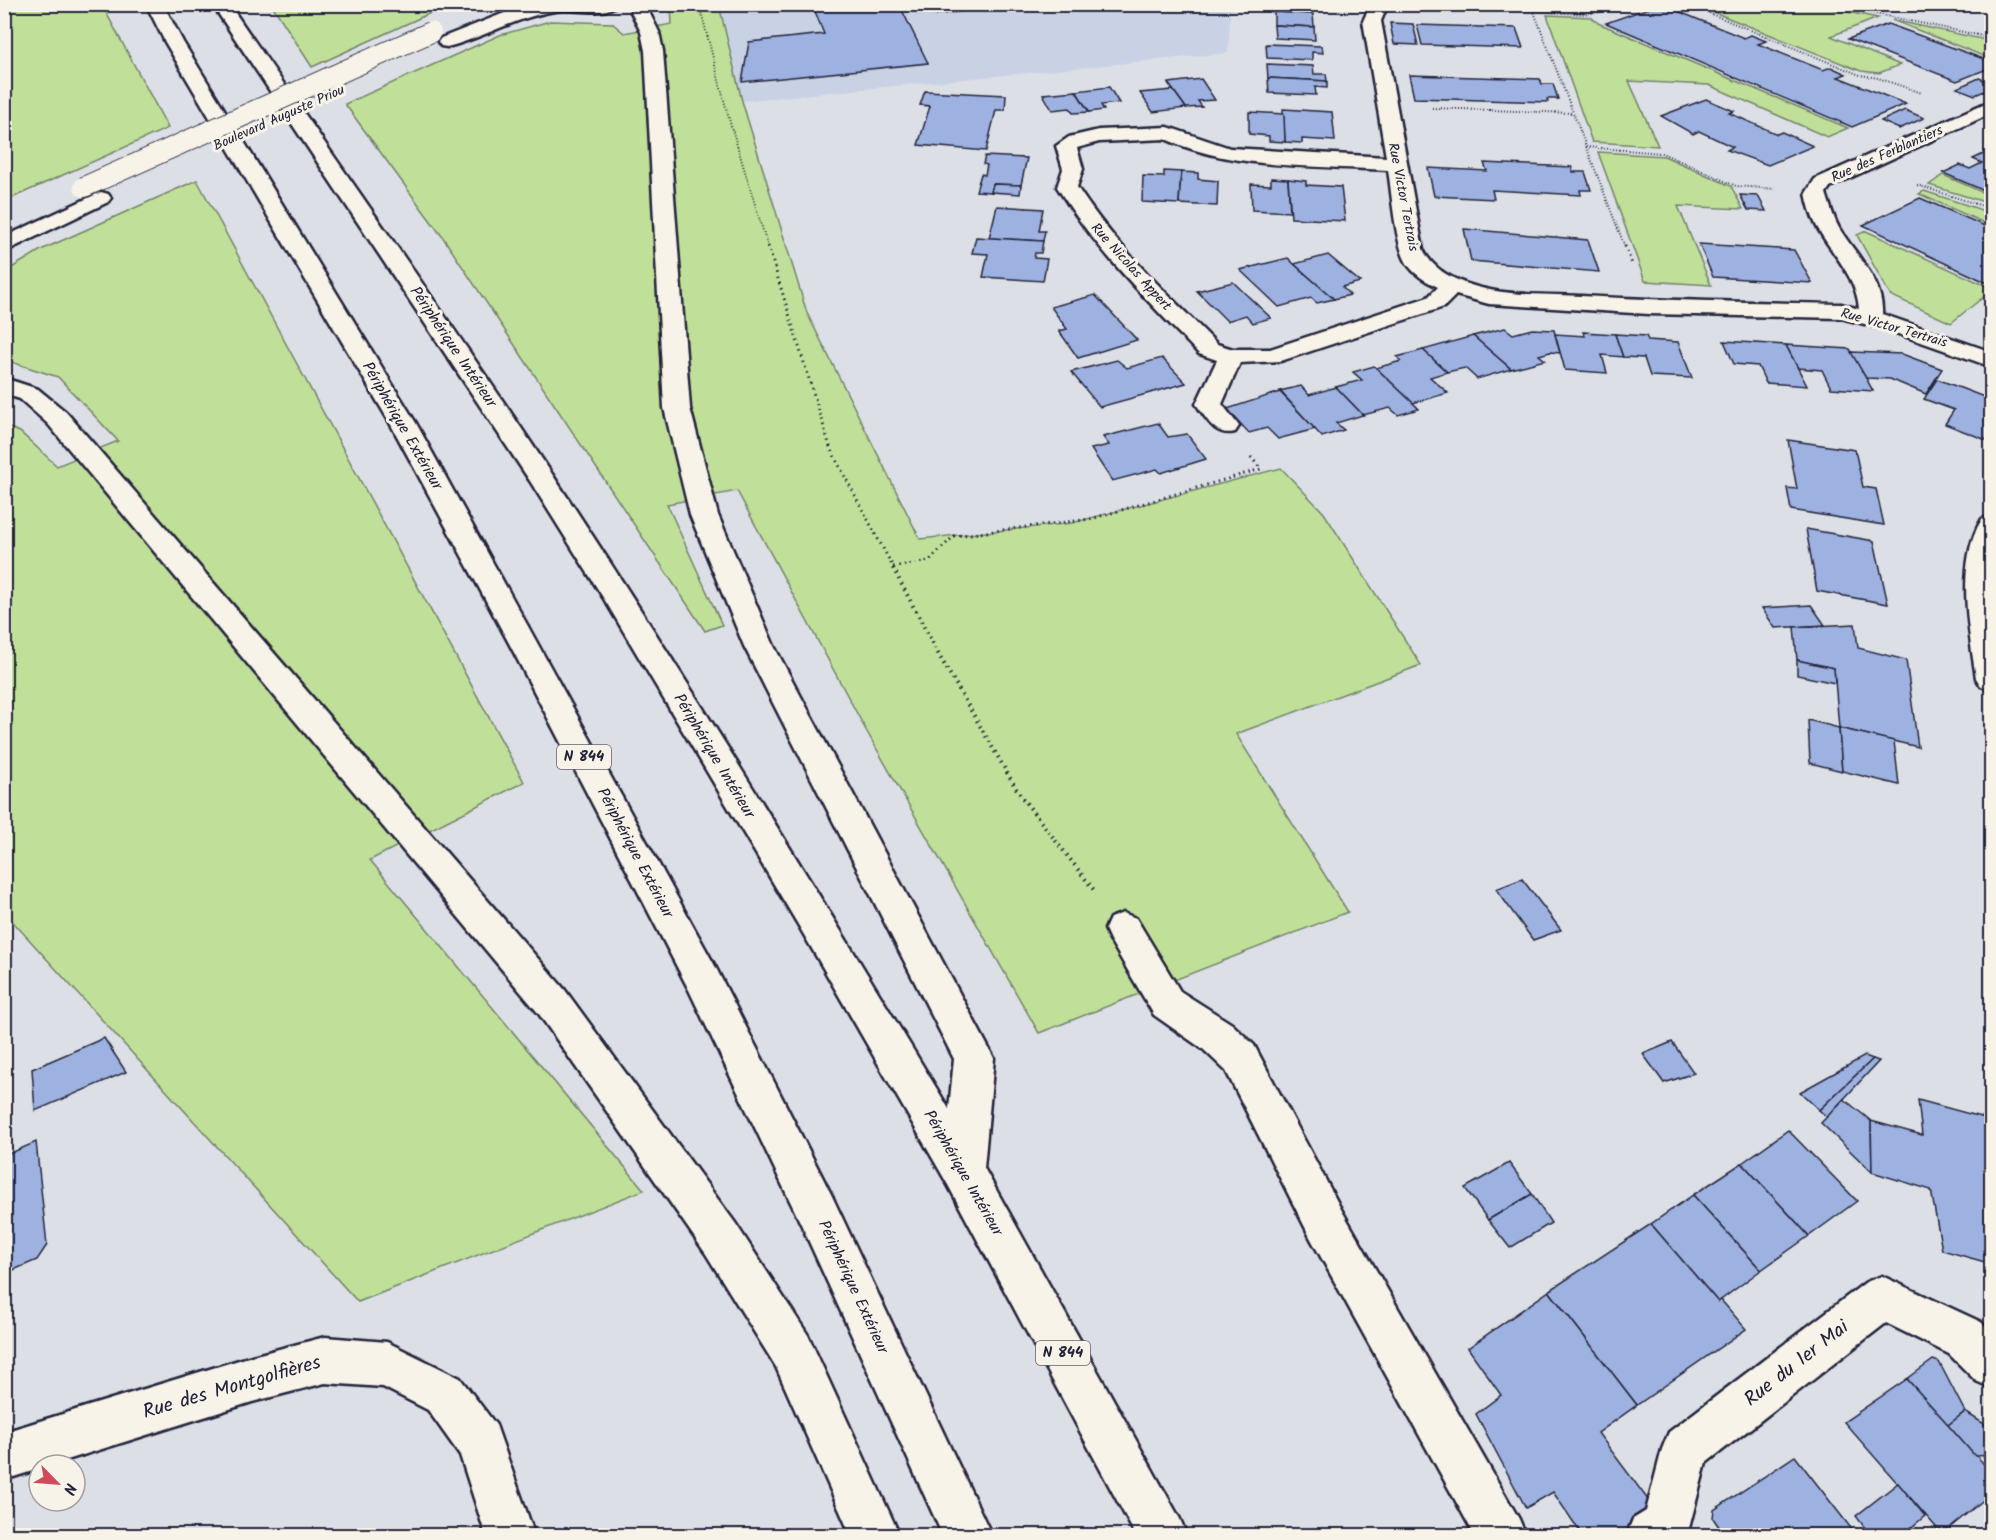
<svg xmlns="http://www.w3.org/2000/svg" width="1996" height="1540" font-family="Kalam,sans-serif">
<style>
.built{fill:#c9d2e4}
.green{fill:#c0e099;stroke:#71816a;stroke-width:1.5}
.building{fill:#9db2e0;stroke:#22223b;stroke-width:1.5}
.lines{fill:none;stroke-linecap:round;stroke-linejoin:round}
.minor-casing{stroke:#22223b;stroke-width:5}
.major-casing{stroke:#22223b;stroke-width:5}
.highway-casing{stroke:#22223b;stroke-width:5}
.path-far2{stroke:#22223b;stroke-width:2;stroke-dasharray:1 2;stroke-linecap:butt}
.path-far1{stroke:#22223b;stroke-width:3;stroke-dasharray:1.5 4;stroke-linecap:butt}
.path{stroke:#22223b;stroke-width:4;stroke-dasharray:1.5 4.5;stroke-linecap:butt}
.minor{fill:#f7f3e8;fill-rule:evenodd}
.major{fill:#f7f3e8;fill-rule:evenodd}
.highway{fill:#f7f3e8;fill-rule:evenodd}
.major-bridge-casing{stroke:#22223b;stroke-width:22;stroke-linecap:butt}
.major-bridge{stroke:#f7f3e8;stroke-width:20}
.labels{text-anchor:middle;dominant-baseline:central;stroke-width:6;stroke-linejoin:round;paint-order:stroke}
.far-street-label{font-size:14px;fill:#22223b;stroke:#f7f3e8}
.shield{fill:#f7f3e8;stroke:#62616f;stroke-width:1.5}
.shield-label{font-size:15px;font-weight:bold;fill:#22223b}
.street-label{font-size:16px;fill:#22223b;stroke:#f7f3e8}
.near-street-label{font-size:20px;fill:#22223b;stroke:#f7f3e8}
</style>
<rect width="100%" height="100%" fill="#dce0e6"/>
<filter id="ink" filterUnits="userSpaceOnUse"><feTurbulence type="fractalNoise" baseFrequency=".0167" numOctaves="2"/><feDisplacementMap in="SourceGraphic" scale="12" xChannelSelector="R" yChannelSelector="G"/><feConvolveMatrix kernelMatrix="1 2 1 2 8 2 1 2 1" color-interpolation-filters="sRGB"/></filter>
<g filter="url(#ink)">
<polygon class="built" points="719,5 1231,5 1228,53 742,101"/>
<g class="green">
<polygon points="4,5 102,5 168,128 5,201"/>
<polygon points="272,5 448,5 312,67"/>
<polygon points="676,5 719,5 742,101 807,313 920,539 1072,523 1281,468 1324,513 1421,665 1236,734 1348,912 1039,1033 867,732 737,491 667,504 722,625 705,631 444,239 345,104 500,35 550,21 612,23 624,33 672,24 671,7"/>
<polygon points="1696,5 1813,5 1878,18 1831,36 1900,65 1879,73 1861,71"/>
<polygon points="1547,15 1591,17 1598,23 1848,128 1827,137 1709,85 1629,81 1658,146 1592,142"/>
<polygon points="1892,20 1991,41 1991,59"/>
<polygon points="1598,152 1664,156 1731,186 1743,209 1678,206 1711,285 1645,281"/>
<polygon points="1943,175 1991,196 1991,204 1929,185"/>
<polygon points="197,180 524,782 370,860 644,1190 358,1302 5,913 5,426 20,432 57,466 118,441 58,377 5,360 5,272 41,250"/>
<polygon points="1924,191 1991,213 1991,226 1919,194"/>
<polygon points="1866,231 1991,288 1991,291 1951,323 1890,295 1857,235"/>
</g>
<g class="building">
<polygon points="812,4 899,4 928,63 742,82 749,42 824,34"/>
<polygon points="1264,4 1318,4 1318,9 1264,6"/>
<polygon points="1660,4 1744,38 1751,35 1766,41 1758,44 1823,70 1831,67 1846,74 1838,77 1906,104 1852,127 1606,23"/>
<polygon points="1274,12 1313,14 1314,27 1274,25"/>
<polygon points="1390,23 1413,24 1418,45 1394,44"/>
<polygon points="1888,24 1992,62 1992,67 1957,81 1848,39"/>
<polygon points="1274,25 1314,27 1315,40 1275,38"/>
<polygon points="1417,25 1516,28 1523,48 1422,45"/>
<polygon points="1266,44 1322,46 1323,53 1312,52 1312,60 1267,58"/>
<polygon points="1267,64 1313,66 1314,74 1326,74 1327,81 1268,78"/>
<polygon points="1409,75 1540,79 1542,84 1553,84 1558,99 1547,99 1548,102 1414,98"/>
<polygon points="1268,78 1327,81 1327,88 1315,87 1316,95 1269,93"/>
<polygon points="1979,78 1992,83 1992,88 1975,95 1957,88"/>
<polygon points="1201,79 1215,100 1198,101 1202,107 1186,108 1168,83"/>
<polygon points="1109,87 1119,103 1101,105 1104,110 1089,112 1076,91"/>
<polygon points="1173,90 1186,108 1153,112 1140,93"/>
<polygon points="925,91 1006,95 1005,110 996,110 986,151 918,145 930,106 920,105"/>
<polygon points="1076,91 1089,112 1073,113 1070,108 1052,110 1043,94"/>
<polygon points="1706,99 1734,111 1729,113 1777,134 1782,132 1813,146 1768,165 1727,150 1733,147 1699,131 1693,134 1661,116"/>
<polygon points="1283,109 1332,112 1335,141 1302,139 1302,143 1285,142"/>
<polygon points="1905,110 1924,118 1899,129 1881,121"/>
<polygon points="1249,112 1284,114 1285,142 1269,141 1269,136 1249,134"/>
<polygon points="1992,150 1992,194 1943,173 1960,165 1970,169 1982,163 1973,159"/>
<polygon points="985,156 1027,158 1021,185 993,184 991,192 976,191 981,174 985,175 987,165 983,164"/>
<polygon points="1484,163 1572,167 1573,172 1585,172 1591,190 1580,190 1581,195 1492,190 1494,199 1434,196 1428,168 1487,171"/>
<polygon points="1164,171 1181,172 1179,204 1142,202 1143,176 1164,177"/>
<polygon points="1181,172 1198,173 1198,179 1218,181 1217,206 1179,204"/>
<polygon points="1271,178 1288,179 1290,212 1252,210 1251,184 1271,185"/>
<polygon points="1288,179 1306,181 1306,185 1341,187 1345,221 1291,218"/>
<polygon points="993,184 1021,185 1020,194 991,192"/>
<polygon points="1740,195 1758,196 1766,211 1748,210"/>
<polygon points="1920,198 1992,229 1992,285 1863,225"/>
<polygon points="997,206 1043,209 1039,231 1045,231 1043,241 989,238"/>
<polygon points="1464,229 1588,240 1599,272 1471,261"/>
<polygon points="976,237 1043,241 1041,253 1035,253 1034,258 1047,259 1043,281 983,277 988,254 972,253"/>
<polygon points="1699,244 1794,250 1812,283 1713,277"/>
<polygon points="1328,255 1360,282 1342,287 1350,295 1334,299 1294,264"/>
<polygon points="1288,258 1294,264 1334,299 1317,303 1311,298 1279,307 1240,270"/>
<polygon points="1233,282 1271,318 1253,323 1246,315 1227,321 1197,291"/>
<polygon points="1095,295 1137,340 1078,358 1059,331 1067,329 1051,307"/>
<polygon points="1505,328 1513,334 1532,329 1554,330 1560,353 1550,352 1539,355 1545,360 1511,369 1473,336"/>
<polygon points="1583,332 1615,334 1623,357 1602,355 1607,373 1565,370 1555,334 1585,336"/>
<polygon points="1615,334 1646,336 1648,340 1678,342 1692,378 1650,376 1644,358 1623,357"/>
<polygon points="1473,336 1511,369 1477,379 1465,368 1447,372 1423,350"/>
<polygon points="1724,341 1786,345 1807,386 1766,383 1758,366 1734,364"/>
<polygon points="1786,345 1850,349 1873,391 1831,388 1822,370 1798,368"/>
<polygon points="1423,350 1447,372 1430,377 1448,393 1413,403 1376,368 1401,361 1397,357"/>
<polygon points="1851,352 1902,354 1942,369 1926,394 1890,379 1866,378"/>
<polygon points="1162,358 1186,383 1100,407 1071,372 1117,360 1127,368"/>
<polygon points="1374,366 1413,403 1419,409 1398,415 1390,408 1363,415 1336,387 1362,380 1353,372"/>
<polygon points="1937,379 1992,400 1992,438 1989,441 1945,424 1954,410 1924,399"/>
<polygon points="1301,386 1309,395 1336,387 1363,415 1336,423 1344,430 1322,437 1280,391"/>
<polygon points="1280,392 1315,429 1278,439 1267,428 1249,433 1227,409"/>
<polygon points="1158,423 1168,437 1187,434 1206,459 1161,473 1157,469 1112,481 1091,449 1109,445 1103,437"/>
<polygon points="1788,440 1855,450 1863,487 1876,489 1884,525 1791,510 1787,488 1797,489"/>
<polygon points="1806,529 1874,541 1888,604 1817,591"/>
<polygon points="1811,605 1825,625 1775,628 1762,608"/>
<polygon points="1855,624 1858,648 1906,660 1918,747 1839,728 1834,668 1797,660 1794,627"/>
<polygon points="1797,660 1834,668 1835,683 1797,675"/>
<polygon points="1808,720 1839,728 1842,771 1810,763"/>
<polygon points="1839,728 1894,741 1899,785 1842,771"/>
<polygon points="1522,879 1561,930 1533,940 1496,889"/>
<polygon points="104,1038 126,1072 35,1111 32,1069"/>
<polygon points="1672,1042 1694,1073 1664,1083 1643,1054"/>
<polygon points="1865,1056 1873,1059 1819,1110 1800,1092"/>
<polygon points="1873,1059 1879,1061 1827,1117 1819,1110"/>
<polygon points="1844,1099 1871,1121 1872,1172 1821,1123"/>
<polygon points="1918,1100 1992,1120 1992,1264 1942,1250 1931,1190 1872,1172 1871,1121 1922,1135"/>
<polygon points="1788,1130 1857,1201 1809,1236 1742,1163"/>
<polygon points="36,1142 47,1245 37,1260 4,1274 4,1156"/>
<polygon points="1509,1163 1532,1194 1488,1220 1465,1188"/>
<polygon points="1742,1163 1809,1236 1761,1270 1693,1195"/>
<polygon points="1532,1194 1551,1223 1510,1248 1488,1220"/>
<polygon points="1693,1195 1761,1270 1718,1302 1651,1224"/>
<polygon points="1651,1224 1718,1302 1721,1300 1746,1329 1637,1405 1549,1291"/>
<polygon points="1549,1291 1637,1405 1598,1433 1652,1505 1653,1510 1619,1536 1583,1536 1553,1492 1526,1508 1476,1414 1501,1395 1468,1348"/>
<polygon points="1933,1360 1939,1362 1965,1412 1948,1425 1907,1379"/>
<polygon points="1907,1379 1992,1473 1992,1493 1942,1534 1844,1422"/>
<polygon points="1965,1412 1986,1425 1992,1432 1992,1455 1975,1456 1948,1425"/>
<polygon points="1795,1456 1857,1536 1725,1536 1713,1518 1714,1510"/>
<polygon points="1898,1483 1925,1516 1901,1536 1871,1536 1856,1516"/>
</g>
<g class="lines">
<defs>
<g id="minor">
<path d="M1371 4H1391L1385 11 1381 21 1423 249C1434 274 1465 285 1490 290 1519 296 1552 294 1581 296 1668 301 1754 302 1841 304L1859 309C1857 276 1830 252 1816 225 1811 214 1808 204 1806 193L1815 179 1992 100V113L1830 187 1826 193C1830 205 1833 217 1839 228 1855 254 1884 281 1882 314L1992 352V367L1884 329 1841 318 1649 314 1489 304 1456 295 1444 307 1281 361 1240 363 1222 404 1239 426 1235 432C1215 437 1207 419 1196 404L1217 360 1199 354C1148 301 1096 250 1057 187L1063 169 1056 146 1069 137 1099 130 1168 127 1230 148 1386 157 1363 21ZM1165 139C1234 170 1314 165 1388 170 1392 194 1395 246 1408 265 1415 275 1427 282 1438 287L1428 297 1270 349H1233L1217 344C1168 294 1115 246 1077 187L1083 169 1077 148 1099 142Z"/>
<path d="M1992 517V689L1981 686 1976 678C1969 631 1955 562 1982 519Z"/>
<polygon points="1123,913 1136,918 1180,991 1232,1024 1254,1045 1341,1209 1519,1519 1526,1536 1475,1536 1311,1239 1226,1071 1204,1050 1154,1015 1110,940 1105,929 1110,918"/>
<polygon points="1882,1276 1981,1322 1992,1333 1992,1388 1976,1381 1949,1354 1886,1323 1706,1463 1687,1536 1626,1536 1633,1519 1646,1511 1662,1449 1669,1432 1866,1282"/>
<polygon points="325,1337 387,1342 460,1378 496,1425 535,1536 486,1536 460,1455 428,1410 383,1387 325,1383 252,1402 51,1465 39,1465 39,1469 4,1480 4,1432 252,1356"/>
</g>
<g id="major">
<path d="M540 4H617C606 17 578 9 563 10 521 14 487 37 447 47L441 46 438 42 441 38 512 10Z"/>
<polygon points="101,192 108,194 111,198 108,202 4,252 4,237"/>
</g>
<g id="highway">
<polygon points="146,4 163,4 183,42 416,423 715,966 831,1194 992,1536 943,1536 801,1224 689,990 510,645 390,423 165,42"/>
<path d="M212 4H229C336 161 447 316 552 474 690 682 820 896 949 1109L954 1059 744 646 690 515 664 408 645 51 641 32 631 12 633 4H650L649 12 659 32 663 51 690 408 718 515 774 646 994 1058 984 1168 1180 1519 1187 1536H1136L948 1185 800 928 609 607 530 481Z"/>
<polygon points="4,378 38,389 66,412 565,990 736,1224 808,1335 900,1536 851,1536 776,1367 706,1254 539,1014 48,424 20,399 4,394"/>
</g>
</defs>
<use href="#minor" class="minor-casing"/>
<use href="#major" class="major-casing"/>
<use href="#highway" class="highway-casing"/>
<g class="path-far2">
<polyline points="699,4 729,119 768,247"/>
<polyline points="928,4 933,15 1030,4"/>
<polyline points="1424,4 1582,14 1609,11 1628,4"/>
<polyline points="1531,4 1625,247"/>
<polyline points="1687,4 1860,75 1878,78 1922,93"/>
<polyline points="1829,4 1992,38"/>
<polyline points="1432,108 1572,113"/>
<polyline points="1586,147 1662,153 1736,186 1776,189"/>
<polyline points="1917,185 1992,209"/>
</g>
<g class="path-far1">
<polyline points="768,246 831,450 894,569"/>
<polyline points="1625,246 1632,264"/>
<polyline points="893,567 929,561 954,536 1091,519 1261,469 1250,456"/>
</g>
<polyline class="path" points="893,568 940,657 1020,795 1094,890"/>
<use href="#minor" class="minor"/>
<use href="#major" class="major"/>
<use href="#highway" class="highway"/>
<defs>
<polyline id="major-bridge" points="84,187 431,32"/>
</defs>
<use href="#major-bridge" class="major-bridge-casing"/>
<use href="#major-bridge" class="major-bridge"/>
</g>
</g>
<g class="labels">
<g class="far-street-label">
<text transform="translate(279 118) rotate(-24)">Boulevard Auguste Priou</text>
<text transform="translate(1887 154) rotate(-24)">Rue des Ferblantiers</text>
<text transform="translate(1403 197) rotate(79)">Rue Victor Tertrais</text>
<text transform="translate(1131 267) rotate(48)">Rue Nicolas Appert</text>
<text transform="translate(1894 328) rotate(16)">Rue Victor Tertrais</text>
</g>
<g class="shield">
<rect x="557" y="745" width="54" height="24" rx="4.5"/>
<rect x="1036" y="1341" width="54" height="24" rx="4.5"/>
</g>
<g class="shield-label">
<text x="584" y="757">N 844</text>
<text x="1063" y="1353">N 844</text>
</g>
<g class="street-label">
<text transform="translate(453 347) rotate(56)">Périphérique Intérieur</text>
<text transform="translate(402 426) rotate(60)">Périphérique Extérieur</text>
<text transform="translate(714 756) rotate(59)">Périphérique Intérieur</text>
<text transform="translate(635 853) rotate(62)">Périphérique Extérieur</text>
<text transform="translate(963 1173) rotate(60)">Périphérique Intérieur</text>
<text transform="translate(853 1287) rotate(65)">Périphérique Extérieur</text>
</g>
<g class="near-street-label">
<text transform="translate(1797 1364) rotate(-38)">Rue du 1er Mai</text>
<text transform="translate(232 1388) rotate(-16)">Rue des Montgolfières</text>
</g>
</g>
<rect width="1996" height="1540" fill="none" stroke="#f7f3e8" stroke-width="24"/>
<rect x="12" y="12" width="1972" height="1516" fill="none" stroke="#22223b" stroke-width="2" filter="url(#ink)"/>
<g transform="translate(57 1483) rotate(115)"><circle r="28" fill="#f7f3e8" stroke="#a29fa3" stroke-width="1.5"/>
<path d="M0-4.5L10 22L0 15L-10 22Z" fill="#d1495b"/>
<text y="-9" font-size="16" font-weight="bold" text-anchor="middle" fill="#22223b">N</text>
</g>
</svg>
